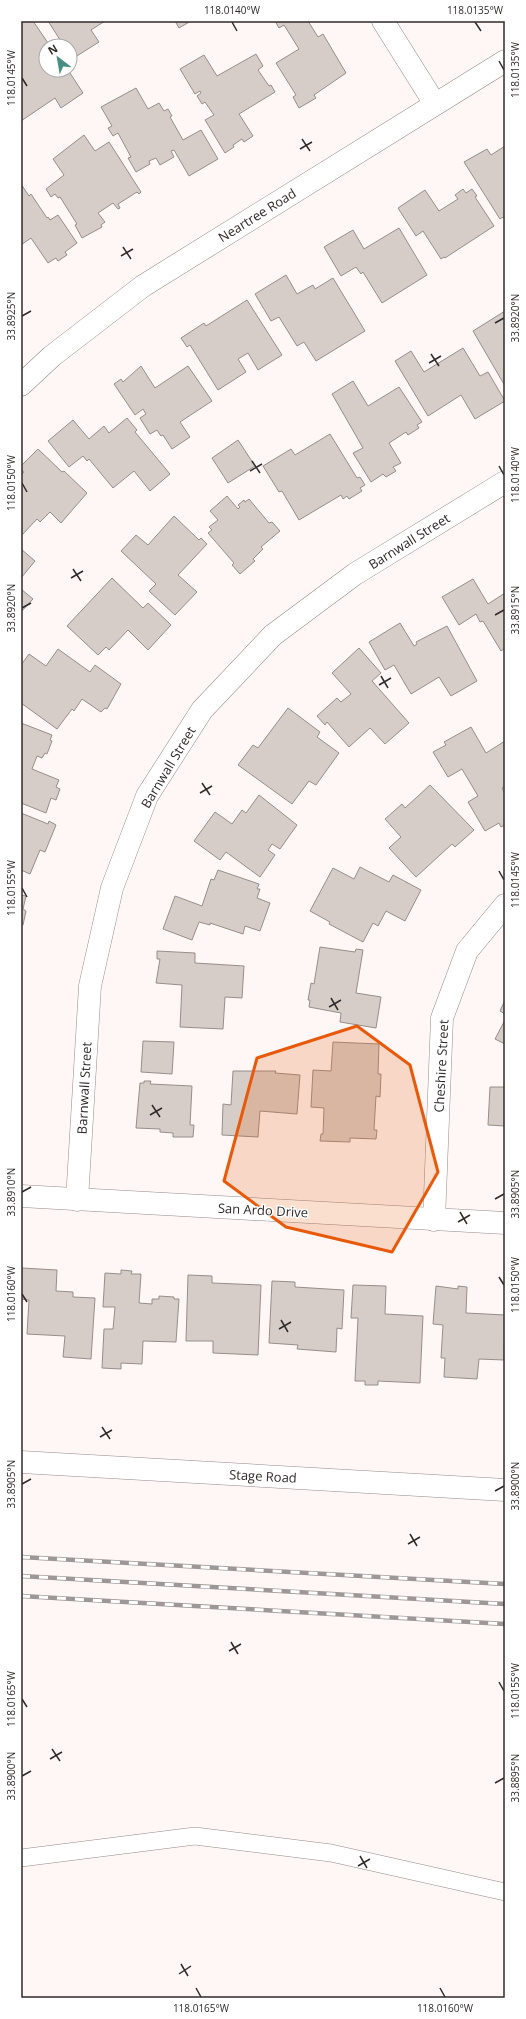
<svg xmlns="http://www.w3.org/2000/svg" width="526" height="2019" font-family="'Open Sans',sans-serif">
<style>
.building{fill:#d6cdc8;stroke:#968e89}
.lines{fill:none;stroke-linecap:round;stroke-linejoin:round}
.service-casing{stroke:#968b8b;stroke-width:18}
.minor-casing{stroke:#968b8b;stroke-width:23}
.secondary-casing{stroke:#968b8b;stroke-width:23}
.service{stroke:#fff;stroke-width:17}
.minor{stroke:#fff;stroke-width:22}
.secondary{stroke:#fff;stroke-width:22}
.rail-casing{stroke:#9d9796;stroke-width:4.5}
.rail{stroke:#fff;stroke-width:3;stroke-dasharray:9;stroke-linecap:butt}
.marked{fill:#e8590c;fill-opacity:0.2;stroke:#e8590c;stroke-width:3;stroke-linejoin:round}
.ticks{fill:none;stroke:#302b2b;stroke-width:1.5}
.labels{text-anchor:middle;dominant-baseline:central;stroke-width:3;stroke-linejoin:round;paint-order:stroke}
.street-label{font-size:13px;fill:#302b2b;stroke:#fff}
.neatline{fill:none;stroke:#302b2b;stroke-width:1.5}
.ticks-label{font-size:10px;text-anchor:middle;fill:#302b2b}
</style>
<rect width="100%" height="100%" fill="#fef7f6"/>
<g class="building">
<polygon points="21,21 33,21 50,46 46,46 46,70 68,70 83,93 61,108 55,98 21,121"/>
<polygon points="48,21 105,21 91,30 99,42 72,59 70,56 70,46 64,46"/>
<polygon points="175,21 191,21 179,28"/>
<polygon points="275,21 308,21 318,37 323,34 346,73 314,95 316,98 299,108 293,97 296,95 276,63 299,49 284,25 279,28"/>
<polygon points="256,54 263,66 258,70 269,86 271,85 275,92 239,114 253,136 244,142 242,139 233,145 234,147 225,153 205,120 214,115 205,102 202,104 197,96 201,93 200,91 195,94 180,69 204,55 217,76"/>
<polygon points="136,88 148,109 159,103 164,111 168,109 172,116 170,117 183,140 201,130 218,159 189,176 174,150 171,151 174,157 160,165 156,158 149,161 150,164 136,172 128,158 131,157 118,133 113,136 108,128 112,126 101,107"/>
<polygon points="84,135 95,151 109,142 141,192 139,194 137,192 118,204 120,208 118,209 113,203 98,213 105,222 101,225 102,227 82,238 75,225 77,224 60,197 58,198 55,194 51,197 46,189 64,175 53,159"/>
<polygon points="505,146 505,216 500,219 464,162 487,149 491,155"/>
<polygon points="21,184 29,196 31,194 47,218 48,217 50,220 58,215 77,243 65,252 67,255 58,261 56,258 48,263 31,238 21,245"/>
<polygon points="463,189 466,193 472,189 477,196 475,197 494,226 445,258 444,257 441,259 423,231 416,236 398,208 425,190 439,211 458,199 455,195"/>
<polygon points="399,228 427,275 382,303 363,272 361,274 356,267 341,276 324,247 353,230 364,249"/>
<polygon points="286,275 297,294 313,285 315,289 333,278 365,331 316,361 304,342 297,346 279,317 271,321 255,294"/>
<polygon points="247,300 282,355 258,370 248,353 238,359 246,372 218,390 190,345 187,347 181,338 204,323 206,326"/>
<polygon points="505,311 505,386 473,331"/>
<polygon points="463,348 480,376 488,372 505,401 475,419 461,395 428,416 395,361 411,351 424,372"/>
<polygon points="141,366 155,388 188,366 212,401 180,422 190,437 172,449 163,435 161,436 157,430 150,434 140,418 146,414 143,409 135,415 114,384 121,379 123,382"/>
<polygon points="353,381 368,406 399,387 422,422 417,425 419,428 408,435 406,432 389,443 401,463 393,467 396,471 386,477 383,474 371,482 353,453 363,448 332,394"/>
<polygon points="127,418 137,430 135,432 170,474 150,491 134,471 113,488 89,459 87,461 83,456 69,467 48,441 73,420 89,439 104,426 109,433"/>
<polygon points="330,434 357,478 360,477 365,485 360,488 362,491 349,499 347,496 343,499 341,495 299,520 282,491 279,492 263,466 291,449 295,455"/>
<polygon points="238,440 255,466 228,483 212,458"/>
<polygon points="38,449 62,472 64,471 87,493 61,523 50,512 40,522 37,519 21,536 21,475 24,472 21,470 21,466"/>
<polygon points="227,496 238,509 240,507 238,505 244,500 245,502 249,499 269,523 272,522 280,531 261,547 263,549 253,559 255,561 240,574 232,565 234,563 208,533 212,530 209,527 218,520 210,511"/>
<polygon points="174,516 199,540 201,538 207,544 178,575 197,592 175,615 149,591 156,584 121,551 136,535 148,545"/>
<polygon points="21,549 35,561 21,578"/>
<polygon points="112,578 143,608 148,603 171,625 148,650 128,630 109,650 106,647 98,655 67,626"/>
<polygon points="473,579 488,604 505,593 505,648 501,651 483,621 480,622 476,614 459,625 442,597"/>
<polygon points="21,589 33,599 21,612"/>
<polygon points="400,623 414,646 417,644 416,642 447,626 477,681 451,696 439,677 411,694 394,665 385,670 369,642"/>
<polygon points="359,648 381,673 372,681 409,723 385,744 370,728 349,747 327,722 325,725 317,716 337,698 341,702 351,694 332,673"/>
<polygon points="58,649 90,672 95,665 121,684 107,709 105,708 101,712 82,699 74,711 72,709 57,729 21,703 21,665 29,654 46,666"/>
<polygon points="288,708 320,732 317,737 339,753 316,785 309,781 292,804 238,765 253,745 258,748"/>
<polygon points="21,723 52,735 50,740 52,741 47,754 45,753 42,758 37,756 32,769 59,780 56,787 60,789 56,800 51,798 46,813 21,803"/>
<polygon points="471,727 486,753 505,741 505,786 502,788 505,794 505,825 501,827 499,823 485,831 468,802 478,796 462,769 448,777 433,752 446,745 444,742"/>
<polygon points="430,785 474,830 455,847 452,844 416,877 389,848 401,837 385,819 402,804 405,808"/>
<polygon points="259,795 297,825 280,849 272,844 268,850 275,855 260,877 226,852 220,860 194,841 215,812 232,824 242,810 246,813"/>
<polygon points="21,813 48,824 49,821 56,825 45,852 40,850 30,874 21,870"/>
<polygon points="360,867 389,882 393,875 421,890 405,921 386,911 378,926 373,923 363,942 329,924 330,922 310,911 333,868 354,879"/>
<polygon points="218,870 259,884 257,889 260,889 257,898 270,903 260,931 245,926 243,934 210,923 210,925 199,922 192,940 163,929 175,896 202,906 211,879 214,880"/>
<polygon points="21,895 26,896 23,909 26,911 23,925 21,925"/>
<polygon points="320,947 355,952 356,949 363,950 356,993 381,997 376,1028 340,1022 341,1013 309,1007 310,1000 308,1000 311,983 314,984"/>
<polygon points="157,951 195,953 195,963 244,966 242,998 225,997 223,1029 180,1027 182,985 156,983 160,959 157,959"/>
<polygon points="505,1000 505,1014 500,1011"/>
<polygon points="505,1020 505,1044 495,1039"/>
<polygon points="143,1041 174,1042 172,1074 141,1072"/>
<polygon points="333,1042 379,1044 378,1074 381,1074 380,1097 376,1096 374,1130 377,1130 376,1139 350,1138 350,1142 320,1141 321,1134 323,1134 324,1108 311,1107 313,1070 331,1071"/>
<polygon points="233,1071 276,1071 275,1073 300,1075 297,1114 260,1111 258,1137 222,1135 223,1104 231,1105"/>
<polygon points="144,1081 151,1081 150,1084 192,1086 190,1125 194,1125 193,1137 173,1137 173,1133 160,1132 160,1129 136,1128 140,1083 144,1083"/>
<polygon points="505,1084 505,1126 488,1125 490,1087 505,1087"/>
<polygon points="22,1268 57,1270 56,1291 73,1292 73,1297 95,1298 91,1359 63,1357 65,1336 27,1334 29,1300 21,1299"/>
<polygon points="121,1270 132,1271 131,1274 141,1274 139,1303 152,1304 152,1299 159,1299 159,1296 174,1297 174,1299 179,1299 176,1342 143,1341 142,1364 121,1363 121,1369 102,1368 104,1329 113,1329 115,1307 103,1307 105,1273 121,1274"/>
<polygon points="188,1275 212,1276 212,1283 261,1285 258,1355 213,1353 213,1341 186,1341"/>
<polygon points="272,1281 295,1282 295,1287 344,1290 342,1329 337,1328 336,1352 297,1349 298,1345 269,1343"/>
<polygon points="353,1285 386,1286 385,1314 423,1316 420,1383 378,1381 378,1385 365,1385 365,1381 355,1381 358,1318 351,1318"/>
<polygon points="436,1286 458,1289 458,1286 467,1287 466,1313 505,1315 504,1360 479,1359 477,1379 444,1377 445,1358 441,1358 443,1325 433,1324"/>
</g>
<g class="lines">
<defs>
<polyline id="service" points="21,1858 195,1836 331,1853 505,1892"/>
<g id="minor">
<polyline points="383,21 435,104"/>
<polyline points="21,385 52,356 143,286 505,61"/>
<polyline points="21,1196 505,1223"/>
<polyline points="77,1200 90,986 112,888 147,796 202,710 273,635 355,574 505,482"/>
<polyline points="434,1220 442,1018 467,951 505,905"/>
</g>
<polyline id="secondary" points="21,1462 505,1490"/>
</defs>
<use href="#service" class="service-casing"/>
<use href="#minor" class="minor-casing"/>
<use href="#secondary" class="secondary-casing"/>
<use href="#service" class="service"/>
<use href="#minor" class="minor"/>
<use href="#secondary" class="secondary"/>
<defs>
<g id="rail">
<polyline points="21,1557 505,1584"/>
<polyline points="21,1576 505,1604"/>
<polyline points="21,1596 505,1624"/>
</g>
</defs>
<use href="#rail" class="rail-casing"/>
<use href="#rail" class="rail"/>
</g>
<path class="marked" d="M357 1026 410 1065 438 1172 392 1252 286 1227 224 1181 257 1058Z"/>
<path class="ticks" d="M232 22 237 31M475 22 481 31M499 61 504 70M22 78 27 86M302 139 310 151M300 149 312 142M123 247 131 259M121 256 133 249M22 316 31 311M495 323 504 318M431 354 439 366M429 363 441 356M252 461 260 473M499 466 504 475M250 471 262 464M22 483 27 492M73 569 81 581M71 578 83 571M22 608 31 603M495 615 504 610M381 676 388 688M379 685 391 678M202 783 210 795M200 793 212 786M499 871 504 880M22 888 27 897M331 998 338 1010M329 1007 341 1000M152 1105 160 1117M150 1115 162 1108M22 1192 31 1187M495 1199 504 1194M460 1212 467 1224M458 1222 470 1215M499 1277 504 1285M22 1294 27 1302M281 1320 288 1332M279 1329 291 1322M102 1427 110 1439M100 1437 112 1430M22 1484 31 1479M495 1491 504 1486M410 1534 417 1546M408 1544 420 1537M231 1642 238 1654M229 1651 241 1644M499 1682 504 1691M22 1699 27 1707M52 1749 60 1761M50 1759 62 1752M22 1776 31 1771M495 1783 504 1778M360 1856 367 1868M358 1866 370 1859M181 1964 188 1976M179 1974 191 1966M196 1988 201 1997M440 1988 445 1997"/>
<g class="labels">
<g class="street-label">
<text transform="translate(257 215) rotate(-32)">Neartree Road</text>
<text transform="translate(409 541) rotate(-32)">Barnwall Street</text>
<text transform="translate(168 767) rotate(-59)">Barnwall Street</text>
<text transform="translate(441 1066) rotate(-87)">Cheshire Street</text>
<text transform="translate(84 1088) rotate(-87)">Barnwall Street</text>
<text transform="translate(263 1210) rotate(3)">San Ardo Drive</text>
<text transform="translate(263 1476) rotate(3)">Stage Road</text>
</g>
</g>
<rect width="526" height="2019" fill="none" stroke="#ffffff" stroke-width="44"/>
<g transform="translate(58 58) rotate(329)"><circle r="19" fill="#ffffff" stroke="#acaaaa"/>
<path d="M0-3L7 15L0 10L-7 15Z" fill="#488e83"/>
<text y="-6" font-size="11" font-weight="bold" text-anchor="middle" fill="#302b2b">N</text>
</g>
<rect x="22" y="22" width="482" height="1975" class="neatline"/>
<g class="ticks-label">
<text x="232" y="14">118.0140°W</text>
<text x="475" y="14">118.0135°W</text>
<text transform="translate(515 70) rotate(-90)" y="4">118.0135°W</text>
<text transform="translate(11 78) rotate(-90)" y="4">118.0145°W</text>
<text transform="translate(11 316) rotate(-90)" y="4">33.8925°N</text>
<text transform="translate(515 318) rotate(-90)" y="4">33.8920°N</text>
<text transform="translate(515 475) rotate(-90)" y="4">118.0140°W</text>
<text transform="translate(11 483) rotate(-90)" y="4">118.0150°W</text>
<text transform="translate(11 608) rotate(-90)" y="4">33.8920°N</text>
<text transform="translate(515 610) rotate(-90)" y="4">33.8915°N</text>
<text transform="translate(515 880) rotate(-90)" y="4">118.0145°W</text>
<text transform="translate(11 888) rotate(-90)" y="4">118.0155°W</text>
<text transform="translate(11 1192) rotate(-90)" y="4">33.8910°N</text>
<text transform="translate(515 1194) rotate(-90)" y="4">33.8905°N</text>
<text transform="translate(515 1285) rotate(-90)" y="4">118.0150°W</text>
<text transform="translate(11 1294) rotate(-90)" y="4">118.0160°W</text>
<text transform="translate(11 1484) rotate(-90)" y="4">33.8905°N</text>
<text transform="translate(515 1486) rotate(-90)" y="4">33.8900°N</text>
<text transform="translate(515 1691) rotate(-90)" y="4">118.0155°W</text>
<text transform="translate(11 1699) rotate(-90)" y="4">118.0165°W</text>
<text transform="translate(11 1776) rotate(-90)" y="4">33.8900°N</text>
<text transform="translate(515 1778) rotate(-90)" y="4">33.8895°N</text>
<text x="201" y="2012">118.0165°W</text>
<text x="445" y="2012">118.0160°W</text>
</g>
</svg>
